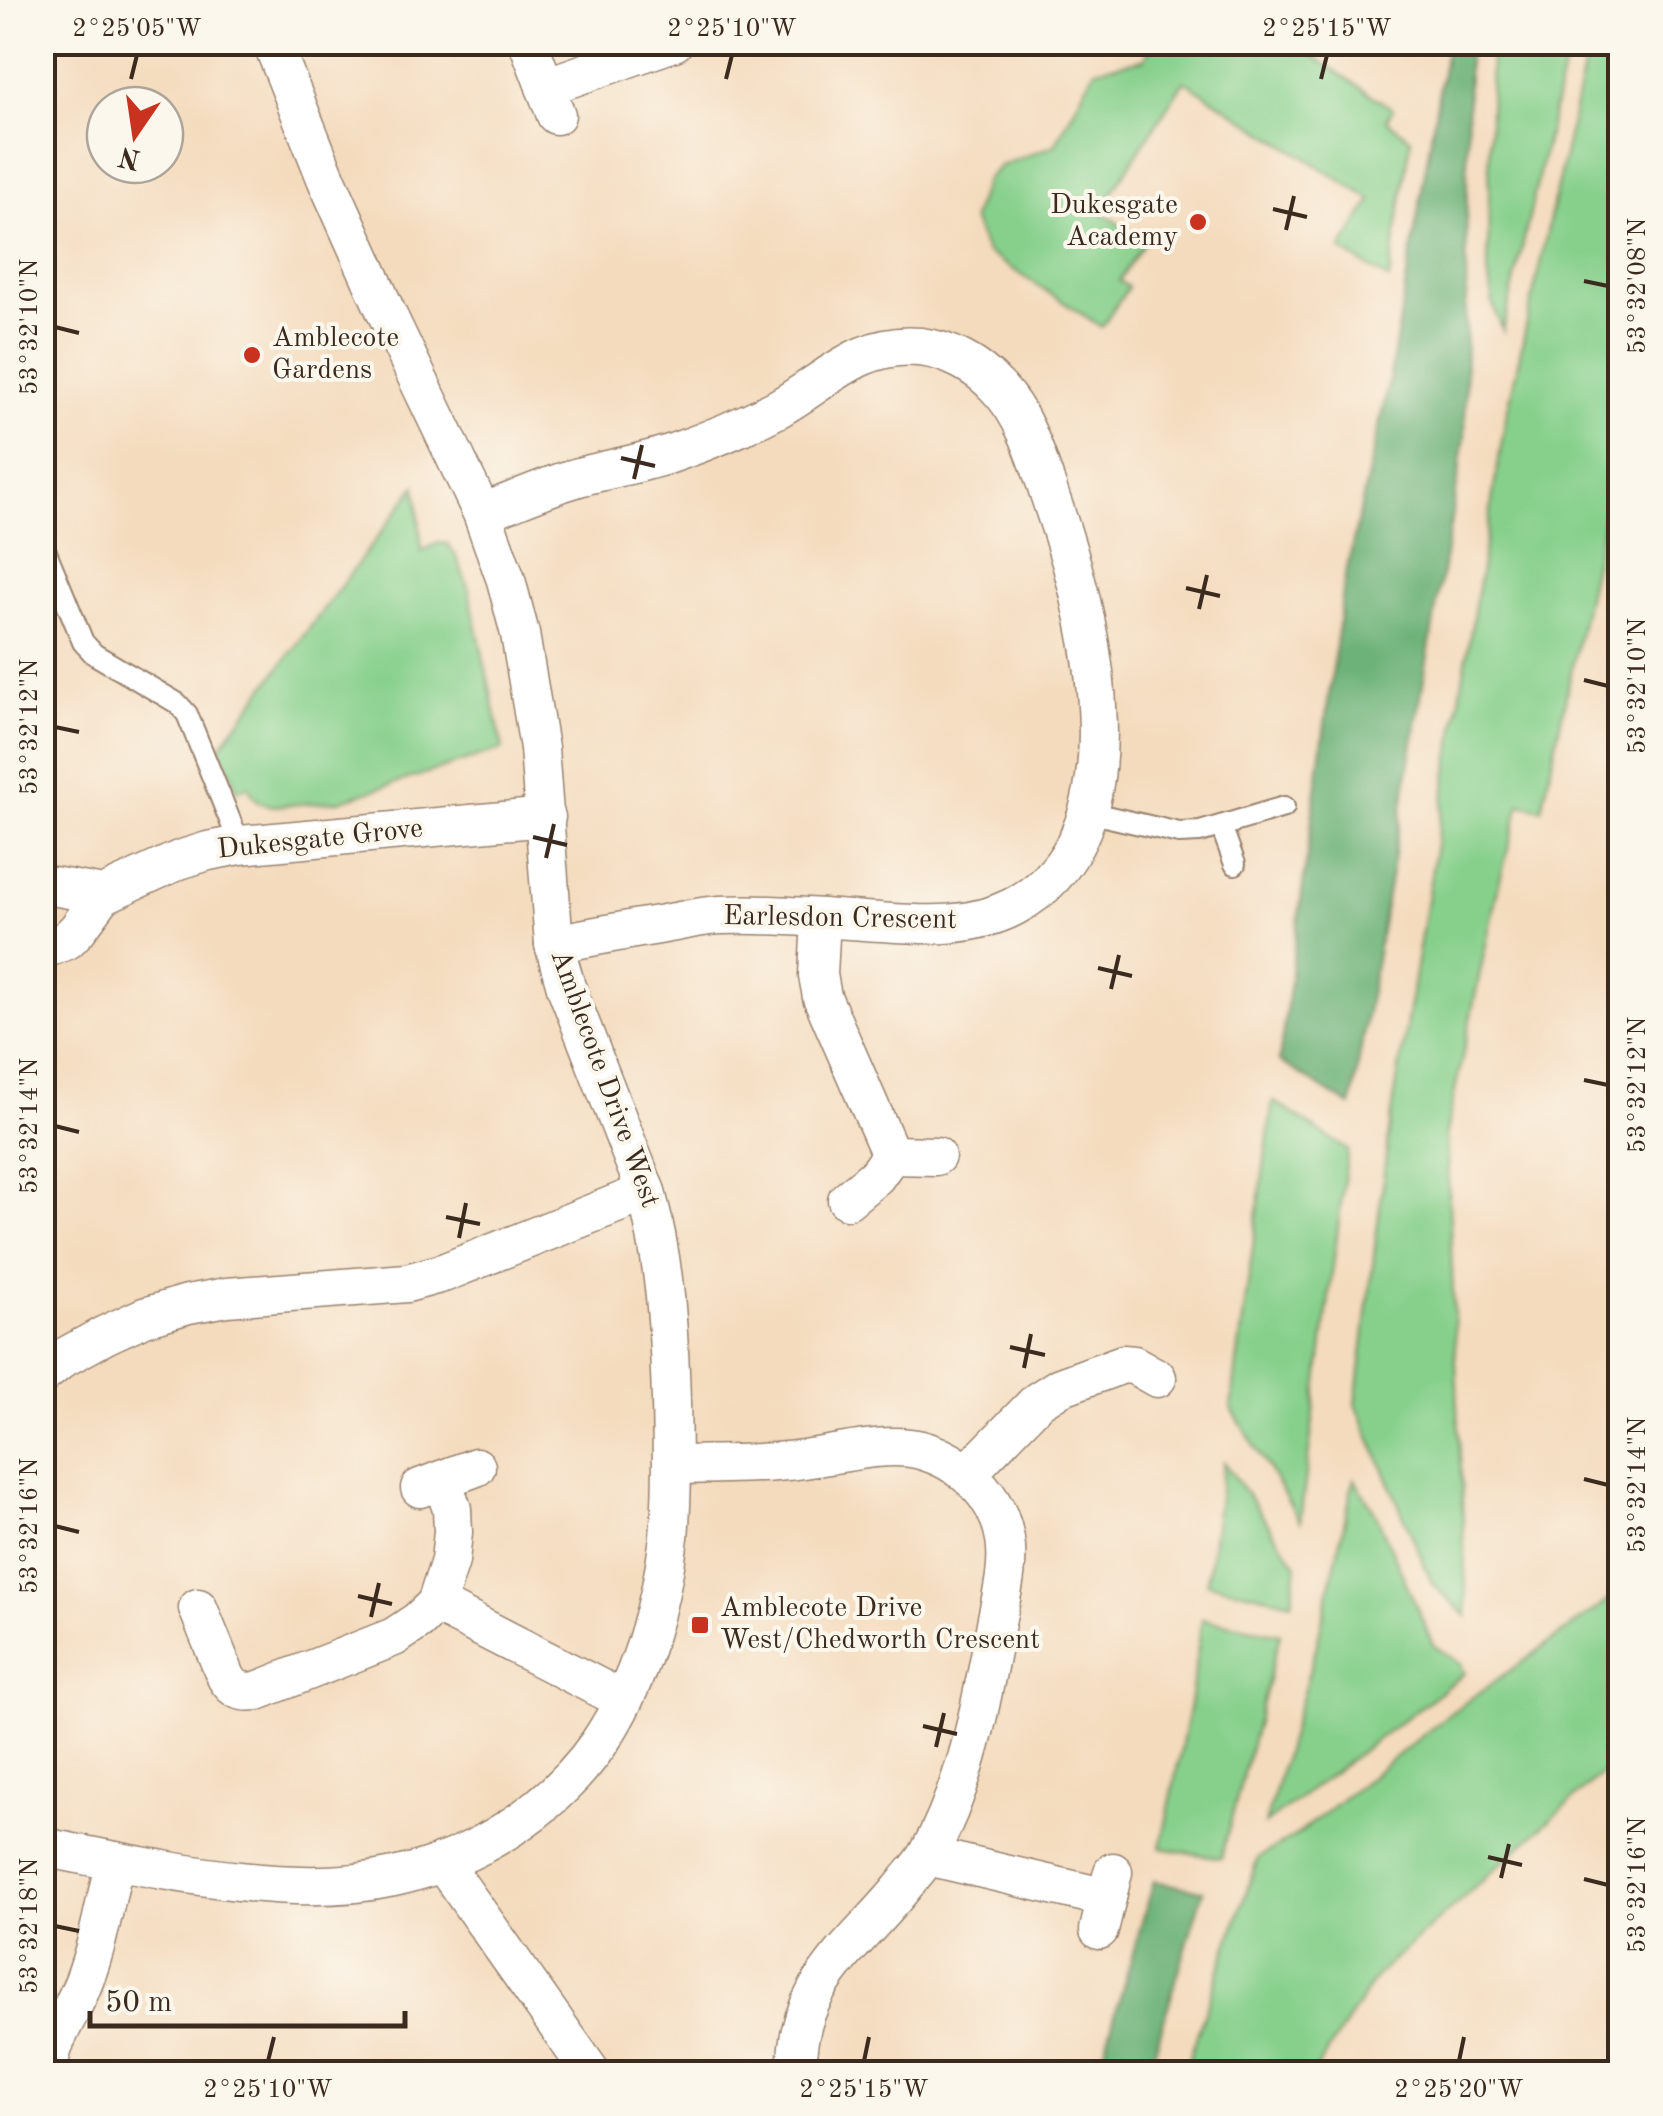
<svg xmlns="http://www.w3.org/2000/svg" width="1663" height="2116" font-family="'Old Standard TT',serif">
<style>
.green{fill:#87d08c;stroke:#617d55;stroke-width:2.5}
.forest{fill:#6db278;stroke:#546e4b;stroke-width:2.5}
.lines{fill:none;stroke-linecap:round;stroke-linejoin:round}
.lane-casing{stroke:#98826e;stroke-width:24}
.street-casing{stroke:#98826e;stroke-width:41}
.lane{stroke:#fff;stroke-width:20}
.street{stroke:#fff;stroke-width:38}
.ticks{fill:none;stroke:#3b2a1e;stroke-width:4}
.poi-dot{fill:#c8321e;stroke:#fbf7ec;stroke-width:4}
.labels{text-anchor:middle;dominant-baseline:central;stroke-width:8;stroke-linejoin:round;paint-order:stroke}
.poi-label{font-size:28px;fill:#3b2a1e;stroke:#fbf7ec;text-anchor:start}
.street-label{font-size:28px;fill:#3b2a1e;stroke:#fbf7ec}
.neatline{fill:none;stroke:#3b2a1e;stroke-width:4}
.ticks-label{font-size:25px;text-anchor:middle;fill:#3b2a1e}
</style>
<rect width="100%" height="100%" fill="#fbf7ec"/>
<filter id="ink" filterUnits="userSpaceOnUse"><feTurbulence type="fractalNoise" baseFrequency=".01" numOctaves="2"/><feDisplacementMap in="SourceGraphic" scale="20" xChannelSelector="R" yChannelSelector="G"/><feConvolveMatrix kernelMatrix="1 2 1 2 8 2 1 2 1" color-interpolation-filters="sRGB"/></filter>
<filter id="wash" filterUnits="userSpaceOnUse"><feTurbulence type="fractalNoise" baseFrequency=".0048" numOctaves="4" result="noise"/><feDisplacementMap in="SourceGraphic" scale="40" xChannelSelector="R" yChannelSelector="G"/><feGaussianBlur stdDeviation="2.25" result="paint"/><feColorMatrix in="noise" values="0 0 0 0 0 0 0 0 0 0 0 0 0 0 0 0 0 1.4 0 .05"/><feComposite in="paint" operator="in"/></filter>
<g filter="url(#wash)">
<rect width="100%" height="100%" fill="#f4dbbe"/>
<g class="green">
<polygon points="1155,42 1293,43 1393,109 1386,120 1411,139 1389,280 1341,250 1372,200 1184,81 1100,211 1145,241 1119,281 1128,287 1102,327 986,252 972,219 986,179 1000,166 1055,145 1095,69 1144,59"/>
<polygon points="1589,42 1620,43 1620,442 1542,809 1520,804 1499,883 1446,1133 1467,1616 1433,1585 1356,1404 1389,1132 1505,422"/>
<polygon points="1491,43 1569,43 1503,331 1493,305 1488,273"/>
<polygon points="416,486 422,551 438,543 448,544 455,554 468,586 503,749 339,801 273,806 261,803 254,797 248,786 237,791 220,747"/>
<polygon points="1273,1101 1348,1150 1300,1521 1231,1407"/>
<polygon points="1224,1462 1297,1565 1292,1602 1207,1583"/>
<polygon points="1354,1479 1375,1512 1433,1645 1461,1664 1465,1673 1265,1824 1317,1644"/>
<polygon points="1620,1592 1620,1757 1377,1975 1314,2073 1184,2073 1258,1858 1301,1832 1452,1712"/>
<polygon points="1202,1619 1280,1634 1221,1858 1161,1848 1190,1704"/>
</g>
<g class="forest">
<polygon points="1447,43 1468,43 1465,438 1351,1106 1279,1061 1345,578 1390,377"/>
<polygon points="1154,1881 1203,1891 1148,2073 1098,2073"/>
</g>
</g>
<g filter="url(#ink)">
<g class="lines">
<defs>
<g id="lane">
<polyline points="42,542 83,642 94,654 177,703 187,714 240,845"/>
<polyline points="1088,812 1179,833 1200,832 1284,807"/>
<polyline points="1221,826 1235,864"/>
</g>
<g id="street">
<polyline points="528,42 556,115"/>
<polyline points="545,87 674,42"/>
<path d="M482 513C512 502 542 488 572 479 606 469 641 464 673 453 708 441 744 426 777 409 826 382 859 341 920 347 949 350 978 366 997 387 1026 416 1039 464 1052 502 1091 614 1148 837 1013 907 966 931 915 924 864 921 816 918 768 913 720 915 701 916 683 921 664 924 627 930 591 937 554 944"/>
<polyline points="42,887 53,886 103,895 179,860 208,851 240,845 546,817"/>
<polyline points="821,918 818,975 822,997 891,1155"/>
<polyline points="42,950 67,940 77,930 103,895"/>
<polyline points="847,1200 876,1176 891,1155 936,1156"/>
<polyline points="42,1375 63,1358 105,1335 144,1317 188,1304 227,1297 407,1283 443,1273 646,1192"/>
<path d="M673 1465C711 1464 749 1465 786 1461 828 1458 881 1440 921 1450 962 1461 998 1496 1005 1539 1010 1569 1000 1600 995 1629 981 1706 967 1783 929 1853 923 1864 914 1873 906 1883 857 1946 793 1983 797 2074"/>
<polyline points="967,1474 1038,1401 1060,1387 1123,1364 1134,1365 1157,1378"/>
<polyline points="420,1488 476,1467"/>
<polyline points="436,1604 623,1700"/>
<path d="M198 1608 226 1677C234 1691 243 1693 257 1691L394 1637 418 1621 436 1604 450 1561 453 1532 452 1509 442 1480"/>
<path d="M42 1847C150 1867 286 1901 394 1877 474 1859 552 1811 599 1743 639 1684 661 1607 669 1537 673 1492 672 1447 671 1401 669 1330 665 1260 646 1192L566 987 554 944 539 748 520 634 506 580 482 513 386 312 326 178 272 42"/>
<polyline points="928,1856 1107,1898"/>
<polyline points="442,1862 592,2074"/>
<polyline points="1099,1930 1113,1872"/>
<path d="M47 2074C52 2034 71 2016 84 1981 99 1942 105 1901 115 1861"/>
</g>
</defs>
<use href="#lane" class="lane-casing"/>
<use href="#street" class="street-casing"/>
<use href="#lane" class="lane"/>
<use href="#street" class="street"/>
</g>
</g>
<path class="ticks" d="M131 79 137 55M726 79 732 55M1321 79 1327 55M1273 209 1307 217M1286 230 1294 196M1584 281 1608 286M55 327 79 333M621 458 655 466M634 479 642 445M1186 588 1220 596M1199 609 1207 575M1584 680 1608 686M55 727 79 732M533 837 567 845M546 858 554 824M1098 968 1132 976M1111 989 1119 955M1584 1080 1608 1085M55 1126 79 1132M446 1217 480 1224M459 1238 466 1203M1010 1347 1045 1355M1024 1368 1031 1334M1584 1479 1608 1485M55 1526 79 1532M358 1596 392 1604M371 1617 379 1583M923 1726 957 1734M936 1747 944 1713M1488 1857 1522 1865M1501 1878 1509 1844M1584 1879 1608 1885M55 1926 79 1931M268 2061 274 2037M864 2061 869 2037M1459 2061 1464 2037"/>
<g class="poi-dot">
<circle cx="1198" cy="222" r="10"/>
<circle cx="252" cy="355" r="10"/>
<rect x="690" y="1615" width="20" height="20" rx="5"/>
</g>
<g class="labels">
<g class="poi-label">
<text x="1178" y="206" text-anchor="end">Dukesgate<tspan x="1178" dy="32">Academy</tspan></text>
<text x="272" y="339">Amblecote<tspan x="272" dy="32">Gardens</tspan></text>
<text x="720" y="1609">Amblecote Drive<tspan x="720" dy="32">West/Chedworth Crescent</tspan></text>
</g>
<g class="street-label">
<text transform="translate(320 840) rotate(-6)">Dukesgate Grove</text>
<text transform="translate(840 919) rotate(1)">Earlesdon Crescent</text>
<text transform="translate(604 1079) rotate(70)">Amblecote Drive West</text>
</g>
</g>
<rect width="1663" height="2116" fill="none" stroke="#fbf7ec" stroke-width="110"/>
<g transform="translate(135 135) rotate(193)"><circle r="48" fill="#fbf7ec" stroke="#aea59a" stroke-width="2.5"/>
<path d="M0-8L18 38L0 25L-18 38Z" fill="#c8321e"/>
<text y="-15" font-size="28" font-weight="bold" text-anchor="middle" fill="#3b2a1e">N</text>
</g>
<path d="M90 2011v15h315v-15" fill="none" stroke="#3b2a1e" stroke-width="5"/>
<text x="105" y="2011" font-size="30" fill="#3b2a1e" stroke="#fbf7ec" stroke-width="8" paint-order="stroke">50 m</text>
<rect x="55" y="55" width="1553" height="2006" class="neatline"/>
<g class="ticks-label">
<text x="137" y="36">2°25'05"W</text>
<text x="732" y="36">2°25'10"W</text>
<text x="1327" y="36">2°25'15"W</text>
<text transform="translate(1636 286) rotate(-90)" y="9">53°32'08"N</text>
<text transform="translate(28 327) rotate(-90)" y="9">53°32'10"N</text>
<text transform="translate(1636 686) rotate(-90)" y="9">53°32'10"N</text>
<text transform="translate(28 727) rotate(-90)" y="9">53°32'12"N</text>
<text transform="translate(1636 1085) rotate(-90)" y="9">53°32'12"N</text>
<text transform="translate(28 1126) rotate(-90)" y="9">53°32'14"N</text>
<text transform="translate(1636 1485) rotate(-90)" y="9">53°32'14"N</text>
<text transform="translate(28 1526) rotate(-90)" y="9">53°32'16"N</text>
<text transform="translate(1636 1885) rotate(-90)" y="9">53°32'16"N</text>
<text transform="translate(28 1926) rotate(-90)" y="9">53°32'18"N</text>
<text x="268" y="2097">2°25'10"W</text>
<text x="864" y="2097">2°25'15"W</text>
<text x="1459" y="2097">2°25'20"W</text>
</g>
</svg>
